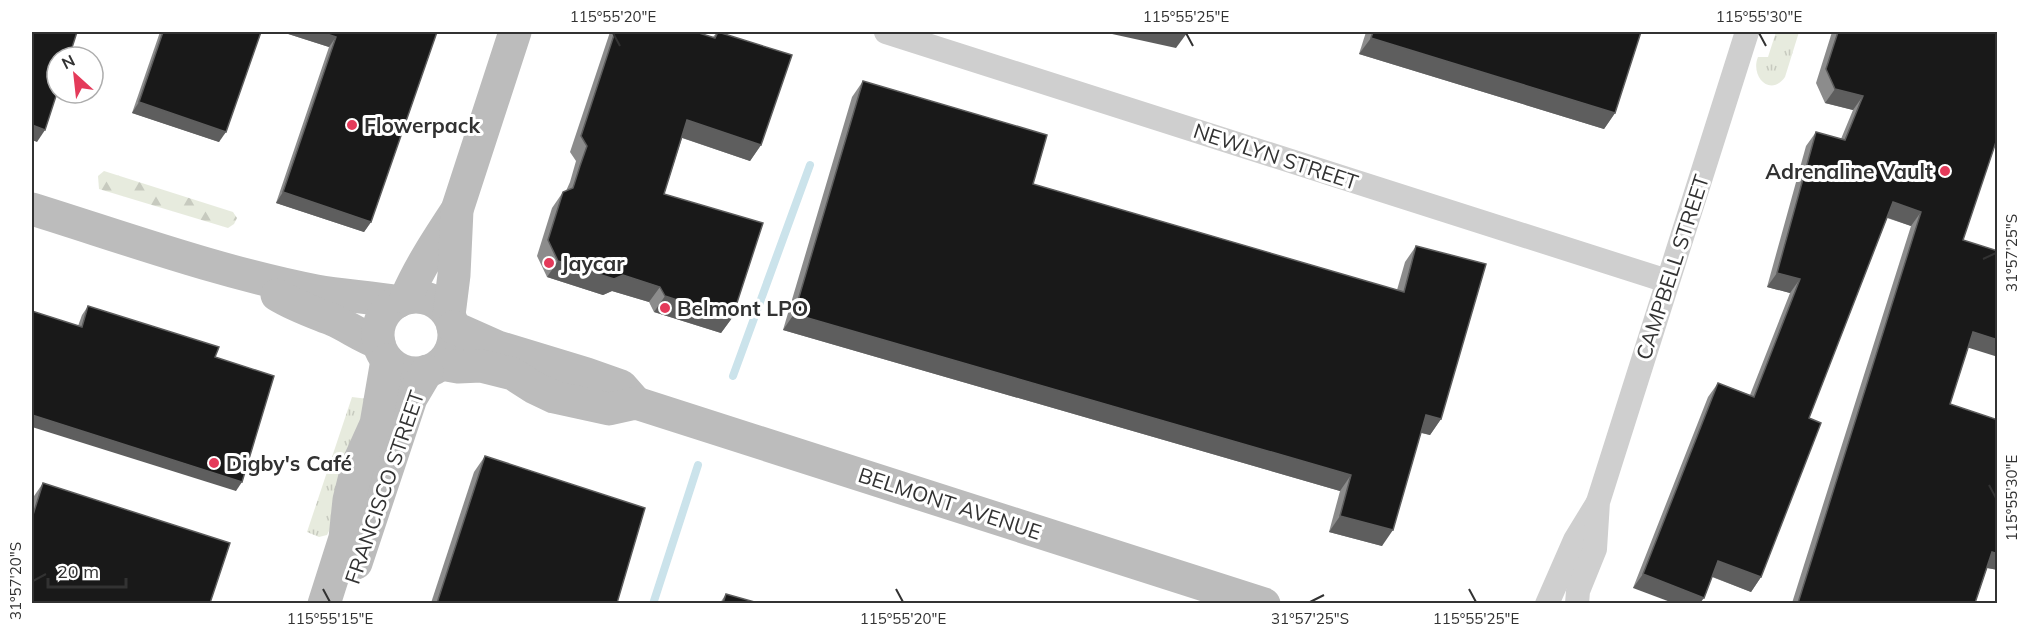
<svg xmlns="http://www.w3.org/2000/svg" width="2029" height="635" font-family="Mulish,sans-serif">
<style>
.grass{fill:url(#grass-tufts)}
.forest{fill:url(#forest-firs)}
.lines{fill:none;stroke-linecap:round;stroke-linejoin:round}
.stream{stroke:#cbe3eb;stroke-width:8}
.street{stroke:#cfcfcf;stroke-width:24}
.secondary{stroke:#bcbcbc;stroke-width:33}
.wall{fill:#8c8c8c}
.shaded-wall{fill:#5e5e5e}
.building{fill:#191919;stroke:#5e5e5e;stroke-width:1.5}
.ticks{fill:none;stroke:#323232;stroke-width:2}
.poi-dot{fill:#e43a5a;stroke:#fff;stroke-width:2}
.labels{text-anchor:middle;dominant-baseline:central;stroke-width:6;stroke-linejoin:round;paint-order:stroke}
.poi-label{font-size:21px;font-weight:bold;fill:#323232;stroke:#fff;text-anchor:start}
.street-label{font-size:21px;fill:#323232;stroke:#fff}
.neatline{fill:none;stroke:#323232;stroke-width:2}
.ticks-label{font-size:15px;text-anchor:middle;fill:#323232}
</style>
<defs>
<pattern id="grass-tufts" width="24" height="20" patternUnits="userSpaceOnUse" patternTransform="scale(1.5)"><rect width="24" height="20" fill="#e7ebde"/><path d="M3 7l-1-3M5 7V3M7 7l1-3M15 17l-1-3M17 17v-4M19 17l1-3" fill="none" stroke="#c7cabf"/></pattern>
<pattern id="forest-firs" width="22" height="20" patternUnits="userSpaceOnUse" patternTransform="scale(1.5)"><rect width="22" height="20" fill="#e7ebde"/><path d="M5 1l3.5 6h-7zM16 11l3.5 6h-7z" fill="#c7cabf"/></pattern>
</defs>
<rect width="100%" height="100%" fill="#fff"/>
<g class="grass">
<path d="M1776 32H1799L1785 77C1770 98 1750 76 1758 57H1768Z"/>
<polygon points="352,397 368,399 330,529 327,535 319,537 307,532"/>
</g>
<polygon class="forest" points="104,171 233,212 237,218 234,224 228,228 99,189 98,176"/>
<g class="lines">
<g class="stream">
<polyline points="733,376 810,165"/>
<polyline points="653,604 698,465"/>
</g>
<g class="street">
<polyline points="886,32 1667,281"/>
<polyline points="1547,604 1575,540 1597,504"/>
<polyline points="1577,604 1578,591 1595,549 1598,502 1747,32"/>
</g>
<g class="secondary">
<path d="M32 209C125 238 219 272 316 291 343 296 371 297 398 302"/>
<path d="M277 295C295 306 313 312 333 320 349 327 362 337 379 343"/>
<circle cx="416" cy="335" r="38"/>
<path d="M406 298C420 266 438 239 457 210"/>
<polyline points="449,315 454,275 457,210 515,32"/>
<polyline points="453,327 498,347 587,374 621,386 636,403"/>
<polyline points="441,364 458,367 481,366 513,374 533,387 554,397 609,409 636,403 1264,604"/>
<polyline points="356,563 411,398 427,371"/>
<polyline points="324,604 345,538 349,500 358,464 376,424 387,360"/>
</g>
</g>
<g class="wall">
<polygon points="160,32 261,32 219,142 132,113"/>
<polygon points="282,32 437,32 371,222 364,232 276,203 329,47"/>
<polygon points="610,32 696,32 713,37 717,32 761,145 750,161 682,138 664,194 732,318 721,333 654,312 649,302 612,291 603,295 547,277 537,256 552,208 563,192 566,191 570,182 576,161 570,152"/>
<polygon points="1366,32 1641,32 1615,113 1604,129 1359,54"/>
<polygon points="1832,32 1998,32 1963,240 1968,348 1950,404 1995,419 1998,411 1998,570 1987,568 1975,603 1792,603 1911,226 1887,218 1809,418 1761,577 1751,592 1712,577 1633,588 1708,397 1718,383 1750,395 1790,293 1767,287 1806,146 1816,132 1841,139 1853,110 1825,103 1816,83"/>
<polygon points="863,81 1033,184 1397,290 1405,262 1416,246 1441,419 1430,435 1421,433 1382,546 1329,532 1340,491 783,330 852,97"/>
<polygon points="88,306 215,357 236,491 78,326 82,315"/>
<polygon points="485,456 617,603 431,603 474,472"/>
<polygon points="43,483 32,603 32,499"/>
<polygon points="726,594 758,603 720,603"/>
</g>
<g class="shaded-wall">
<polygon points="282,32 321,32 336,37 329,47"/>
<polygon points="1103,32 1180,32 1187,33 1176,48"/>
<polygon points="1371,38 1615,113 1604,129 1359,54"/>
<polygon points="1835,89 1863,96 1853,110 1825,103"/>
<polygon points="139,102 226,132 219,142 132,113"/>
<polygon points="687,120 761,145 750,161 677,136"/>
<polygon points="32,125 45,130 37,142 32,140"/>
<polygon points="283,192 371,222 364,232 276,203"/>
<polygon points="1893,202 1921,212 1911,226 1883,216"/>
<polygon points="558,261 623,275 660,287 649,302 612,291 603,295 547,277"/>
<polygon points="1777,273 1800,279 1790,293 1767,287"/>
<polygon points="665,296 732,318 721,333 654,312"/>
<polygon points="794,314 1351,475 1340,491 783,330"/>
<polygon points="1973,332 1998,340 1998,357 1963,346"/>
<polygon points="32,415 242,482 236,491 32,427"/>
<polygon points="1426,415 1441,419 1430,435 1415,431"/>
<polygon points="1340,516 1393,530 1382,546 1329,532"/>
<polygon points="1992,552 1998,554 1998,570 1982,567"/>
<polygon points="1718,561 1761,577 1751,592 1708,575"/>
<polygon points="1643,574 1704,598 1700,603 1673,603 1633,588"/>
</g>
<g class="building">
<polygon points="32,32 77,32 69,57 57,57 57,93 45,130 32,125"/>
<polygon points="163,32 261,32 226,132 139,102"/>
<polygon points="321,32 437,32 371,222 283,192 336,37"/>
<polygon points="615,32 696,32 715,38 718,32 792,55 761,145 687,120 664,194 763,223 732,318 665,296 660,287 623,275 614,279 558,261 548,240 563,192 573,188 580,166 587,146 581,136"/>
<polygon points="1373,32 1641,32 1615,113 1371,38"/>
<polygon points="1838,32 1998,32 1998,136 1963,240 1998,251 1998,340 1973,332 1950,404 1998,420 1998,554 1992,552 1975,603 1798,603 1921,212 1893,202 1809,418 1821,423 1761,577 1718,561 1704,598 1643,574 1718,383 1754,397 1800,279 1777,273 1816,132 1845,140 1863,96 1835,89 1826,69"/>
<polygon points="863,81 1047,135 1033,184 1404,292 1416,246 1486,264 1441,419 1426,415 1393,530 1340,516 1351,475 794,314"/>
<polygon points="88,306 219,347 215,357 274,376 242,482 32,415 32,311 82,327"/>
<polygon points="485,456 645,508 617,603 437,603"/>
<polygon points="43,483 230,543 210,603 32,603 32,518"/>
<polygon points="726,594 758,603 723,603"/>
</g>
<path class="ticks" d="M613 33 620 46M1186 33 1193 46M1759 33 1766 46M1983 259 1996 253M1989 485 1996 498M33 581 46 574M323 589 330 602M896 589 903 602M1469 589 1476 602M1310 602 1324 595"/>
<g class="poi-dot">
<circle cx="352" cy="125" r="6"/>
<circle cx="1945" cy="171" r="6"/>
<circle cx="549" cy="263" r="6"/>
<circle cx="665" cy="308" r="6"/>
<circle cx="214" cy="463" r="6"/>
</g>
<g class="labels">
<g class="poi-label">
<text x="364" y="125">Flowerpack</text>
<text x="1933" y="171" text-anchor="end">Adrenaline Vault</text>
<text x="561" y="263">Jaycar</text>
<text x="677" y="308">Belmont LPO</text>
<text x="226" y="463">Digby's Café</text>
</g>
<g class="street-label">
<text transform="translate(1276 156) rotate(18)">NEWLYN STREET</text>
<text transform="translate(1672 267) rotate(-72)">CAMPBELL STREET</text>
<text transform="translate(384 487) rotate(-71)">FRANCISCO STREET</text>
<text transform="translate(950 503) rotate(18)">BELMONT AVENUE</text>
</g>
</g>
<rect width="2029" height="635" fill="none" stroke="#ffffff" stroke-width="66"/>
<g transform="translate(75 75) rotate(333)"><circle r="28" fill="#ffffff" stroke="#adadad" stroke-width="1.5"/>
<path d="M0-4.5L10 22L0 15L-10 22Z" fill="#e43a5a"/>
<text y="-9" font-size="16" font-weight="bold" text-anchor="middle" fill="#323232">N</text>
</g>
<path d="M48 578v9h78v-9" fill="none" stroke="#323232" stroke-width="3"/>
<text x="57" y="578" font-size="18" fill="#323232" stroke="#ffffff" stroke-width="4.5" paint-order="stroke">20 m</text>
<rect x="33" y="33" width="1963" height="569" class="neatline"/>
<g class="ticks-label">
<text x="613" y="22">115°55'20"E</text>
<text x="1186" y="22">115°55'25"E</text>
<text x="1759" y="22">115°55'30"E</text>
<text transform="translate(2012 253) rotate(-90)" y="5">31°57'25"S</text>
<text transform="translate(2012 498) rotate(-90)" y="5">115°55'30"E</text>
<text transform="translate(16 581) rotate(-90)" y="5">31°57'20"S</text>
<text x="330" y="624">115°55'15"E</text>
<text x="903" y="624">115°55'20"E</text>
<text x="1310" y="624">31°57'25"S</text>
<text x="1476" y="624">115°55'25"E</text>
</g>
</svg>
